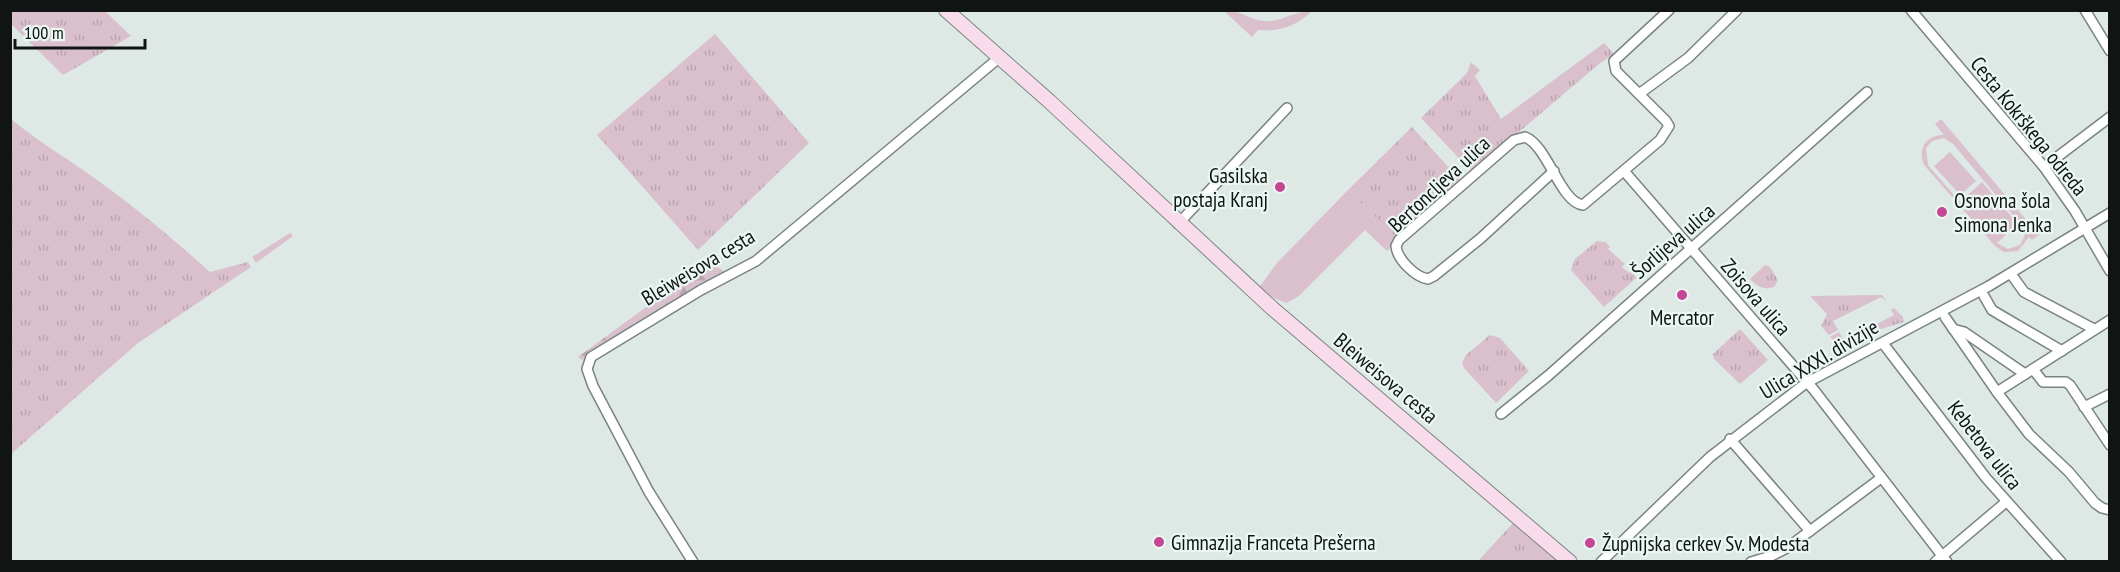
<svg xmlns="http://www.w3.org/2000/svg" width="2120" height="572" font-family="'PT Sans Narrow',sans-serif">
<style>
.grass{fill:url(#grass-tufts)}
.forest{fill:url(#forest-firs)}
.garden{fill:#dac0cd;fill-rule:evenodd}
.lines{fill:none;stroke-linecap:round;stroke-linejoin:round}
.minor-casing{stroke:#798480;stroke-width:12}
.secondary-casing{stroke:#798480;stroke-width:16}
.minor{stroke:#fff;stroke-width:9}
.secondary{stroke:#f8dceb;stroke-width:14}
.poi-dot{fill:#c44694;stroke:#ebf7f2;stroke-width:2}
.labels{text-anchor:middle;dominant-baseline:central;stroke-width:4.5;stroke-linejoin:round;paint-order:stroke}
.street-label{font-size:21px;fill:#101412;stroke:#ebf7f2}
.poi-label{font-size:21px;fill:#101412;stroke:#ebf7f2;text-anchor:start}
</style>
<defs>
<pattern id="grass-tufts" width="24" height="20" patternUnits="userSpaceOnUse" patternTransform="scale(1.5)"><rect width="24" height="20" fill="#dac0cd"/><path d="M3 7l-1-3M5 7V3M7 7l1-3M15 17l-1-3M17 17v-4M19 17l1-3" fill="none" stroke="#baa4af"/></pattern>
<pattern id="forest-firs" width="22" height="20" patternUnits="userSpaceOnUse" patternTransform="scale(1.5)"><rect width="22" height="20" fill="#dac0cd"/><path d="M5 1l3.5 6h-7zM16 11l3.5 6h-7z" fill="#baa4af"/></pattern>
</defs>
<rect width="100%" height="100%" fill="#dee9e5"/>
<g class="grass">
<polygon points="10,11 105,11 131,36 63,75 11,24"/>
<polygon points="715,34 809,143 698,250 597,135"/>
<polygon points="1604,43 1614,54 1600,63 1472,172 1421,118 1467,73 1471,62 1480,70 1475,76 1501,119"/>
<path d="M11 119C35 139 61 155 86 172 130 203 170 236 210 272L248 262 251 267 138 343 11 454Z"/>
<polygon points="1412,127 1462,182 1397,239 1348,190"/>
<polygon points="290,233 293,236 256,263 252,257"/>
<polygon points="1597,241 1606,242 1610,247 1608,249 1625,264 1622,267 1629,273 1632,271 1636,278 1604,307 1571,270 1575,259"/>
<path d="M1765 265 1770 267 1778 280 1774 287C1763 290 1758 287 1750 279Z"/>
<polygon points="1882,295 1887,302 1881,297 1833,321 1838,330 1829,335 1821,326 1827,314 1810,296"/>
<polygon points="1894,308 1903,317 1904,322 1868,333 1842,355 1834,347 1837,344 1830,337 1839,332 1844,341 1894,315 1891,310"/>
<polygon points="1740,329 1768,360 1740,384 1714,359 1713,354"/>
<polygon points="1490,335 1500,338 1529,371 1496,403 1464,368 1462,363 1466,355"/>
<polygon points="1513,523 1514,523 1559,561 1478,561"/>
</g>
<polygon class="forest" points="707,259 725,272 599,346 582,360 578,357 683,280"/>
<g class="garden">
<path d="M1224 11C1243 10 1248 20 1265 21 1283 22 1295 10 1312 11 1297 26 1279 32 1258 30L1252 37Z"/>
<path d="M1941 119 2039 235 2032 240 2029 237 2018 251 2004 252 1995 246 1924 165C1917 148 1927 135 1944 135L1935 124ZM1944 138 1953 144 2022 226 2025 235 2020 245 2008 249 1997 243 2018 224 1982 182 1960 202 1928 165 1926 148 1932 141Z"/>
<polygon points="1950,152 1976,181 1960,195 1934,166"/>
<polygon points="1348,190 1397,239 1387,251 1365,230 1299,296 1286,303 1274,298 1260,286 1277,263"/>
</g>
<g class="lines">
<defs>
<g id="minor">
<polyline points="1911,10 2044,167 2075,211 2110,271"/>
<polyline points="2085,10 2110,51"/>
<polyline points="1639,94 1688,58 1737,10"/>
<polyline points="2044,167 2110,117"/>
<path d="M1554 171 1481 238 1434 276 1428 279C1415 277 1397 259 1396 246L1399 240 1514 140 1525 137C1548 146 1560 202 1583 205L1660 140 1669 126 1666 121 1616 71 1614 61 1669 10"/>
<polyline points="1624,171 1814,390 1947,562"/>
<polyline points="1178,224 1287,108"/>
<polyline points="2011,274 2024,292 2094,329"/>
<polyline points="1984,296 1992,310 2002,316 2062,351"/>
<polyline points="1945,317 1997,392"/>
<polyline points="2110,320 1997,392 2029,434 2069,472 2095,503 2102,508 2110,510"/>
<polyline points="1953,329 1964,332 2025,374"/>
<polyline points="1885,346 1986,478 2061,562"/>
<polyline points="2033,369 2043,382 2066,382 2070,385 2110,445"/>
<polyline points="2084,407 2110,394"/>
<polyline points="1501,414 1549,375 1867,92"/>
<polyline points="1730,439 1810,531"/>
<polyline points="693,562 649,492 593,386 587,369 591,357 701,290 756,261 1000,57"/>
<polyline points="1601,562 1710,457 1806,383 1989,286 2110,213"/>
<polyline points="1751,562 1771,556 1787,548 1881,478"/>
<polyline points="1935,562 2006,502"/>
</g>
<polyline id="secondary" points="946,10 1049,101 1272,308 1570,562"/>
</defs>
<use href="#minor" class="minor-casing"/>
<use href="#secondary" class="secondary-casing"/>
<use href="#minor" class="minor"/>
<use href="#secondary" class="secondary"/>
</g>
<g class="poi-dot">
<circle cx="1280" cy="187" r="6"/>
<circle cx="1942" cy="212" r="6"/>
<circle cx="1682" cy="295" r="6"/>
<circle cx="1159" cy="542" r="6"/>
<circle cx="1590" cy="543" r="6"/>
</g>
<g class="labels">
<g class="street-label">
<text transform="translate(2029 126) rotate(51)">Cesta Kokrškega odreda</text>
<text transform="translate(1439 184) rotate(-43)">Bertoncljeva ulica</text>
<text transform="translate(1673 241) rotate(-41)">Šorlijeva ulica</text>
<text transform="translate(698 267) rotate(-31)">Bleiweisova cesta</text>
<text transform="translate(1756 297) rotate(49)">Zoisova ulica</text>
<text transform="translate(1819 359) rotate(-31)">Ulica XXXI. divizije</text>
<text transform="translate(1386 378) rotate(40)">Bleiweisova cesta</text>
<text transform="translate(1985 445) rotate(52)">Kebetova ulica</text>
</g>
<g class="poi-label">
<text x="1268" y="175" text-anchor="end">Gasilska<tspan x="1268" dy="24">postaja Kranj</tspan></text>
<text x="1954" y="200">Osnovna šola<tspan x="1954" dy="24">Simona Jenka</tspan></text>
<text x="1682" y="317" text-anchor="middle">Mercator</text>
<text x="1171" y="542">Gimnazija Franceta Prešerna</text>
<text x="1602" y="543">Župnijska cerkev Sv. Modesta</text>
</g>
</g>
<rect width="2120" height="572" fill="none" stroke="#101412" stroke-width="24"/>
<path d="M15 39v9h130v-9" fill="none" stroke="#101412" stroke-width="3"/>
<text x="24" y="39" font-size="18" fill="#101412" stroke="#ebf7f2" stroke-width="4.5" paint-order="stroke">100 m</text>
</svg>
